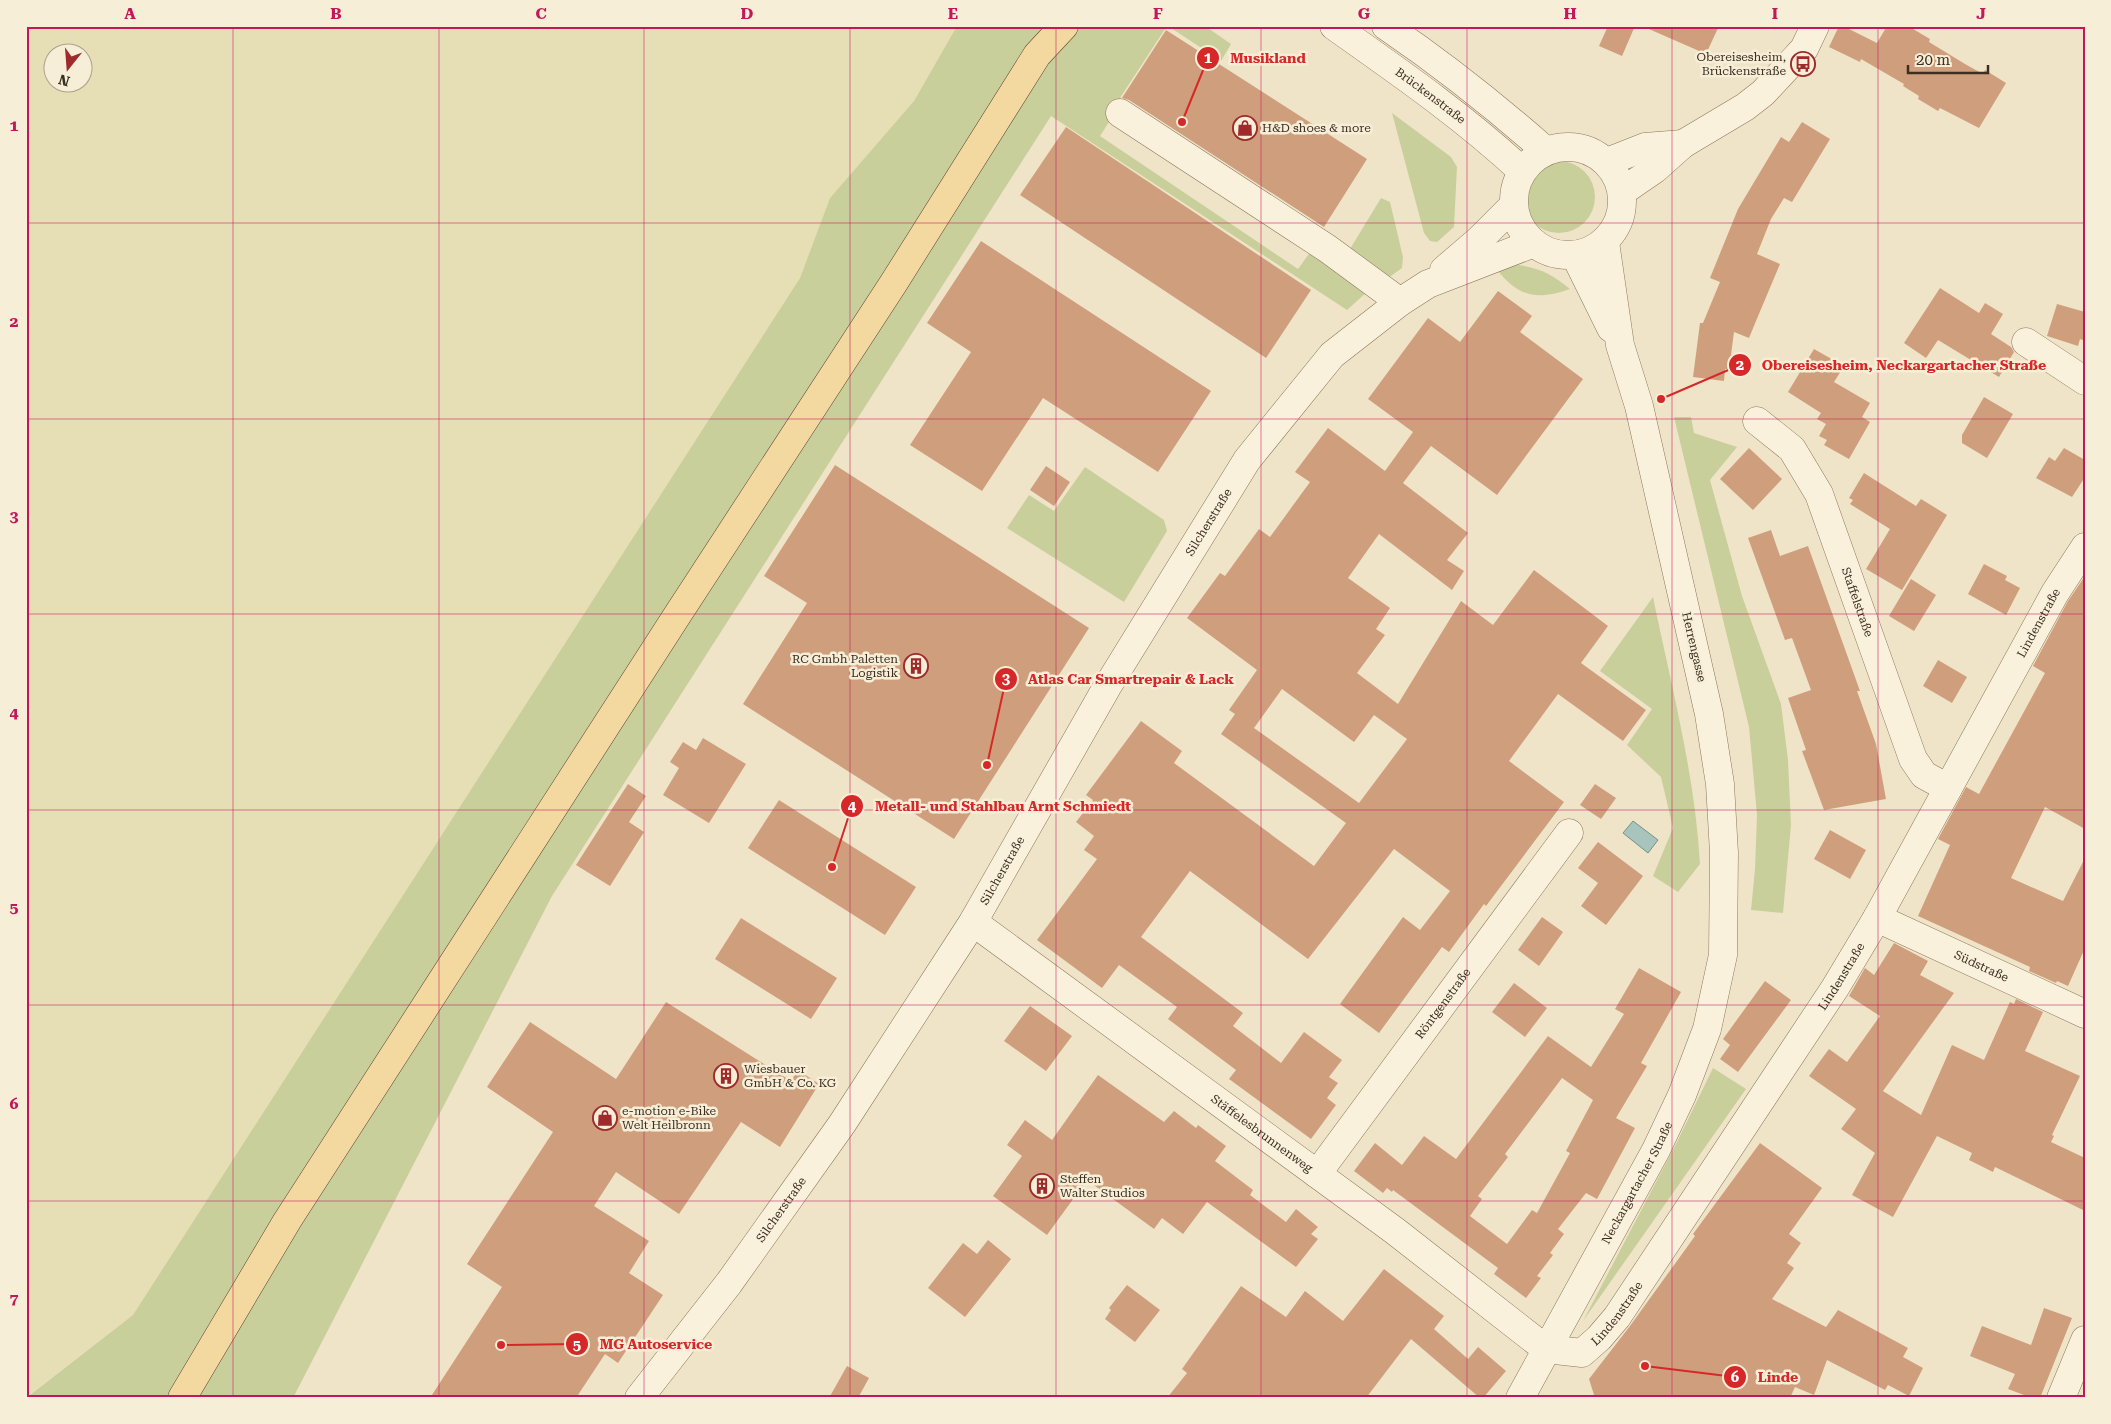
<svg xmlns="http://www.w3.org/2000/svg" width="2111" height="1424" font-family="'Roboto Serif',serif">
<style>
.farmland{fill:#e6deb5;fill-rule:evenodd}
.green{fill:#c9cf9b}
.water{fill:#a9c4bc;stroke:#6f938a}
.building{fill:#cf9f7d;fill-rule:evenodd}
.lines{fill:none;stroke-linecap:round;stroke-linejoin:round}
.minor-casing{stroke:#8d765c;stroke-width:29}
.major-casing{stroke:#5b4430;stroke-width:29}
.minor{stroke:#faf1dc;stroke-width:28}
.major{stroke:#f3d9a0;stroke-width:28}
.grid{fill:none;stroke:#c2185b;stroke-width:1;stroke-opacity:0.55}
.labels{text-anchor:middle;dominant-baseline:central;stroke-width:5;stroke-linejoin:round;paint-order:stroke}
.poi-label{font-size:12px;fill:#3d2e20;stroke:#f7eed8;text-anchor:start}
.street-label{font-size:12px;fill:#3d2e20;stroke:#f7eed8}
.leader{fill:none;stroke:#d62828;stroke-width:2}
.callout-dot{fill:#d62828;stroke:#f7eed8;stroke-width:2}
.mark-label{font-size:15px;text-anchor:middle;font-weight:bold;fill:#fff}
.callout-label{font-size:14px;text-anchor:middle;font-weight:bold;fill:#d62828;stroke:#f7eed8;stroke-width:5;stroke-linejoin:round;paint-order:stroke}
.neatline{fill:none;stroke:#c2185b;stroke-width:2}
.grid-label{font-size:16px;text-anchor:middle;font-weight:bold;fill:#c2185b}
</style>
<rect width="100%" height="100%" fill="#f0e4c8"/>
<path class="farmland" d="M26 26H957L914 101 830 198 800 278 133 1315 26 1397ZM52 52H82V82H52Z"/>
<g class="green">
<polygon points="957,26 1167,26 1120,98 1123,100 1100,136 1298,269 1311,251 1367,292 1347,310 1051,116 552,896 293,1398 26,1398 133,1315 800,278 830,198 914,101"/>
<polygon points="1168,26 1205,26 1231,44 1221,61"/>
<polygon points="1392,113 1451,157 1457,167 1454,227 1437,242 1430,241 1424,233"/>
<circle cx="1559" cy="197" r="36"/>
<polygon points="1381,198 1390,202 1403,257 1402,268 1388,278 1350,249"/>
<path d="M1519 265C1541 269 1552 274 1570 289 1538 300 1520 298 1498 271L1506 267Z"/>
<polygon points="1674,417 1691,417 1694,433 1737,447 1710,480 1742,596 1781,704 1788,760 1791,825 1783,913 1751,910 1755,869 1757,815 1749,727"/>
<polygon points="1085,467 1164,520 1167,531 1124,602 1007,528 1029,495 1054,511"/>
<path d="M1653 597C1671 685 1695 774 1700 864L1678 892 1653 876 1673 828 1661 777 1627 745 1652 709 1600 671Z"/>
<polygon points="1713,1068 1746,1089 1583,1321 1675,1146"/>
</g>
<polygon class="water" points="1633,821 1658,840 1648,853 1623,833"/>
<g class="building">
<polygon points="1608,26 1635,26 1622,56 1599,46"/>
<polygon points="1642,26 1719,26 1706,54"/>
<polygon points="1839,26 1843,26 1877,43 1887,26 1908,26 1930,39 1929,42 1965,64 1983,74 1985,70 2006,83 1979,128 1940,108 1938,111 1918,99 1919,96 1903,86 1904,84 1861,59 1860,62 1829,47"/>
<polygon points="1166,30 1367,159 1324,227 1129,100 1122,98"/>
<polygon points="1802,122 1830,139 1792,202 1784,198 1771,219 1757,254 1780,264 1756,321 1749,338 1734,332 1729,370 1725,369 1724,381 1693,377 1700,323 1703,323 1720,282 1710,278 1738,209 1781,137 1789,142"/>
<polygon points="1066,127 1311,290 1266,358 1020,195"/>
<polygon points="981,241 1211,391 1158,472 1043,398 982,491 910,445 971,352 927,323"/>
<polygon points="1940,288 1979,313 1985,303 2003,314 1991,334 2011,347 2014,352 1999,377 1938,340 1926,358 1904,343"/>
<path d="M1498 291 1532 316 1520 332 1583 379 1497 495 1431 446 1403 483 1468 533 1447 560 1464 571 1452 590 1379 534 1348 578 1390 608 1376 629 1385 635 1357 673 1398 704 1461 601 1493 625 1534 570 1608 626 1581 663 1646 710 1623 741 1558 694 1509 761 1564 802 1486 906 1484 904 1449 952 1442 947 1379 1033 1340 1004 1403 917 1420 930 1450 891 1394 849 1308 959 1190 871 1141 937 1243 1013 1233 1026 1281 1063 1304 1032 1342 1060 1329 1077 1338 1083 1327 1098 1336 1105 1311 1139 1229 1079 1236 1070 1168 1019 1177 1007 1119 965 1102 988 1037 940 1097 859 1084 850 1094 836 1076 822 1093 800 1086 795 1141 721 1182 751 1174 763 1314 866 1346 823 1221 734 1235 714 1229 710 1257 670 1187 618 1220 573 1225 576 1259 529 1270 537 1310 482 1295 472 1328 428 1385 471 1413 432 1368 399 1428 318 1460 342ZM1282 689 1354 742 1374 715 1407 739 1359 803 1254 728Z"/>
<polygon points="2057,304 2085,312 2085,341 2080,339 2078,346 2047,336"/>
<polygon points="1814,349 1844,366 1834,382 1870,403 1862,417 1870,422 1849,459 1824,445 1827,440 1819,436 1826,424 1817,419 1821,413 1788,392"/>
<polygon points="1984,397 2013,414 1987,458 1962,443 1962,435"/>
<polygon points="1749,448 1782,479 1753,510 1720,479"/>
<polygon points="2064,448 2085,460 2085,477 2072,497 2036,478 2049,457 2055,461"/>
<polygon points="835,465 1089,628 954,839 743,704 807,603 764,576"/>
<polygon points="1046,466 1070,482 1054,506 1030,490"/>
<polygon points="1864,473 1916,506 1921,499 1947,515 1902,590 1866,569 1890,529 1850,504 1853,500 1849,498"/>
<polygon points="1771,530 1780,556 1808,546 1860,691 1857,691 1876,744 1886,799 1824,810 1802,751 1806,750 1788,698 1811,690 1792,638 1785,640 1748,538"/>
<polygon points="1984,564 2007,576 2005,580 2020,588 2006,615 1968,594"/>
<polygon points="2085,576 2085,829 2045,807 2011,878 2063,901 2085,858 2085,948 2068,986 2057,981 2056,983 2029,971 2030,967 1918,916 1950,845 1938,839 1966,787 1979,794 2045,673 2033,666 2068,601"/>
<polygon points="1911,579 1936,595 1914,631 1889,616"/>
<polygon points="1938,660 1967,677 1952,703 1923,686"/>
<polygon points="703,738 746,764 709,823 663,795 679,768 670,762 683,742 696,750"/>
<polygon points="628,784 646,796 629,822 644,832 610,886 576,865"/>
<polygon points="1595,784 1616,798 1601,819 1580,805"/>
<polygon points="779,800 916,887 885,935 748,848"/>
<polygon points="1830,830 1866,850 1850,879 1814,859"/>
<polygon points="1598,842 1643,876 1606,925 1581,906 1598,883 1578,868"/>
<polygon points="1542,917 1563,932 1539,966 1518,950"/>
<polygon points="741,918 837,978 811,1019 715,959"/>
<polygon points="1894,943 1928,961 1920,975 1954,993 1883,1091 1921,1115 1952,1045 1984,1060 2010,1002 2014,1004 2016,999 2043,1012 2025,1051 2080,1076 2052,1135 2054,1136 2051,1142 2085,1158 2085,1211 1995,1167 1993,1172 1969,1160 1972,1153 1937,1136 1893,1217 1852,1195 1875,1153 1841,1129 1856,1109 1809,1076 1829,1049 1847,1062 1880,1016 1849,996 1865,968 1874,975"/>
<path d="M1639 968 1681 992 1641 1063 1647 1066 1616 1118 1635 1128 1597 1199 1586 1193 1558 1229 1564 1234 1550 1253 1553 1255 1537 1276 1541 1278 1526 1298 1494 1274 1498 1268 1393 1190 1392 1192 1387 1188 1383 1193 1354 1171 1375 1143 1402 1165 1424 1136 1456 1159 1548 1036 1591 1067 1624 1014 1615 1009ZM1562 1078 1593 1100 1566 1151 1570 1153 1537 1213 1532 1210 1507 1244 1470 1216 1482 1199 1478 1196 1508 1157 1505 1154Z"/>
<polygon points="1765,981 1791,1000 1738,1072 1720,1059 1730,1045 1723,1039"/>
<polygon points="1514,983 1547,1008 1525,1037 1492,1012"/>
<polygon points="666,1002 791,1081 798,1070 819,1084 780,1147 741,1122 679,1214 616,1172 594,1206 649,1241 629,1273 663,1295 618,1363 605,1354 576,1398 430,1398 502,1287 467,1264 553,1132 487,1087 530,1022 616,1079"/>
<polygon points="1030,1006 1072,1036 1046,1071 1004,1041"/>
<polygon points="1098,1075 1164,1122 1174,1111 1196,1128 1198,1125 1226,1146 1215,1161 1253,1190 1250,1195 1286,1222 1296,1209 1318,1227 1311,1234 1318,1239 1296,1267 1207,1202 1183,1234 1162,1218 1154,1229 1087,1180 1047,1235 993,1196 1022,1156 1007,1145 1025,1120 1052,1140"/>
<polygon points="1760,1143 1822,1188 1789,1234 1801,1243 1787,1263 1794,1268 1772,1299 1826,1327 1838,1310 1908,1348 1903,1357 1923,1368 1909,1396 1888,1385 1885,1390 1827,1360 1814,1395 1795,1387 1790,1398 1595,1398 1589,1379 1630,1326 1695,1236 1693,1234"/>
<polygon points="988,1240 1011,1259 965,1317 928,1288 963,1243 977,1254"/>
<polygon points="1384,1269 1444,1316 1434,1329 1468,1359 1478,1347 1506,1371 1483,1398 1480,1398 1411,1339 1366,1398 1167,1398 1187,1373 1182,1369 1241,1286 1286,1317 1305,1291 1343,1321"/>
<polygon points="1127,1285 1160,1310 1135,1342 1105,1319 1111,1310 1109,1308"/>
<polygon points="2044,1308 2072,1318 2040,1398 2032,1398 2008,1389 2015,1374 1970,1356 1982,1326 2031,1345"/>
<polygon points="847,1366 869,1378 858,1398 829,1398"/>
</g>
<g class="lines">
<defs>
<g id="minor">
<path id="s1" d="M1334 26C1399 72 1464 117 1522 171"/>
<path d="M1386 26C1442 64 1495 106 1546 151"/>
<polyline points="1120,113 1328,249 1400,302"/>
<circle cx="1568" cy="201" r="54"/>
<polyline points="1607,162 1645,147 1683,144"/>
<polyline points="1623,191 1655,169 1683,144 1745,107 1763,93 1804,49 1815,26"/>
<polyline points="1575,255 1611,328"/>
<polyline points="1444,270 1479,240 1513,206"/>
<polyline points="2026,342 2085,381"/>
<path id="s2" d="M1757 421 1792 449 1819 494 1913 759 1924 775 1948 788"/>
<path id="s3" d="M1877 918 2085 1014"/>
<path id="s4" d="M973 922 1395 1231 1546 1349 1582 1353 1599 1338 1617 1317 1835 988 1877 918 2055 593 2085 547"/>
<path id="s5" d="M1317 1174 1569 833"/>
<path id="s6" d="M639 1398 729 1283 842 1124 973 922 1107 687 1247 460 1332 355 1400 302 1428 284 1534 243"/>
<path id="s7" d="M1520 1398 1656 1150 1682 1095 1707 1029 1723 955 1724 853 1720 784 1709 714 1639 406 1620 345 1605 242"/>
<polyline points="2061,1398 2085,1340"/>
</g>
<polyline id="major" points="182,1398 287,1221 678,614 893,284 1037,55 1064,26"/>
</defs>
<use href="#minor" class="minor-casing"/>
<use href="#major" class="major-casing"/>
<use href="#minor" class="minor"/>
<use href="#major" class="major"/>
</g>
<path class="grid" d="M233 26V1398M439 26V1398M644 26V1398M850 26V1398M1056 26V1398M1261 26V1398M1467 26V1398M1672 26V1398M1878 26V1398M26 223H2085M26 419H2085M26 614H2085M26 810H2085M26 1005H2085M26 1201H2085"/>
<defs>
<symbol id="bus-ring" viewBox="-11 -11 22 22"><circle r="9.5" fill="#f7eed8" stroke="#9e2a2b" stroke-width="1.5"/><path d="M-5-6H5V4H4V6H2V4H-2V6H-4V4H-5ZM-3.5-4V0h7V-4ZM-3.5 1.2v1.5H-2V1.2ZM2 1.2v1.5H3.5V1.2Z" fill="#9e2a2b"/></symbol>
<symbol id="shop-ring" viewBox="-11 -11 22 22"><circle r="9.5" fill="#f7eed8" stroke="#9e2a2b" stroke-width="1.5"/><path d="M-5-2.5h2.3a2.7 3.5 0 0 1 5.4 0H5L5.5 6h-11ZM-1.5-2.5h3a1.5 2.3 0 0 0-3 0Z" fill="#9e2a2b"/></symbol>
<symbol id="building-ring" viewBox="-11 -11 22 22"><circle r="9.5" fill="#f7eed8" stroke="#9e2a2b" stroke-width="1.5"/><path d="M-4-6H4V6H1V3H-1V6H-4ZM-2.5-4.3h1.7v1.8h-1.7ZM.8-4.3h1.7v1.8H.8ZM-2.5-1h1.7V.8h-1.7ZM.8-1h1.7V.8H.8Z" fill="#9e2a2b"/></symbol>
</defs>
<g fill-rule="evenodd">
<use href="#bus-ring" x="1789" y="50" width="28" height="28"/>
<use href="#shop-ring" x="1231" y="114" width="28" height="28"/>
<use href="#building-ring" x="902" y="652" width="28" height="28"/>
<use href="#building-ring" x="712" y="1062" width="28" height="28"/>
<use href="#shop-ring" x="591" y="1104" width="28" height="28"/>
<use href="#building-ring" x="1028" y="1172" width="28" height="28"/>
</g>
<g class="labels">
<g class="poi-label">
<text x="1786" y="57" text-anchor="end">Obereisesheim,<tspan x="1786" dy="14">Brückenstraße</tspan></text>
<text x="1262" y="128">H&amp;D shoes &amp; more</text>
<text x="898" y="659" text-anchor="end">RC Gmbh Paletten<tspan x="898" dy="14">Logistik</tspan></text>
<text x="744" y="1069">Wiesbauer<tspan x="744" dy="14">GmbH &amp; Co. KG</tspan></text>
<text x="622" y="1111">e-motion e-Bike<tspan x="622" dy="14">Welt Heilbronn</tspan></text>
<text x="1060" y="1179">Steffen<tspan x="1060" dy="14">Walter Studios</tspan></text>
</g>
<g class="street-label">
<text stroke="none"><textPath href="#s1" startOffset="119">Brückenstraße</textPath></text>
<text stroke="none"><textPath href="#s6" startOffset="1046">Silcherstraße</textPath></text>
<text stroke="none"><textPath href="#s2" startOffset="212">Staffelstraße</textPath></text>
<text stroke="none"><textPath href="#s4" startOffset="1614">Lindenstraße</textPath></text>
<text transform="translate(1694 647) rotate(77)">Herrengasse</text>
<text stroke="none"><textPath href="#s6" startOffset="641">Silcherstraße</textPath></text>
<text stroke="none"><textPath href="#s3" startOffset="115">Südstraße</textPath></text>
<text stroke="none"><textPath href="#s4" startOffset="1209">Lindenstraße</textPath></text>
<text stroke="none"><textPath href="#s5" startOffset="212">Röntgenstraße</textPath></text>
<text stroke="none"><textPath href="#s4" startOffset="358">Stäffelesbrunnenweg</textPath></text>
<text stroke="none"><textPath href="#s7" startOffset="245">Neckargartacher Straße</textPath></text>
<text stroke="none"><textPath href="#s6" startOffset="236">Silcherstraße</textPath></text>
<text stroke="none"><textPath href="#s4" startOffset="804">Lindenstraße</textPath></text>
</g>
</g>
<path class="leader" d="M1182 122L1208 58M1661 399L1740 365M987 765L1006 679M832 867L852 806M501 1345L577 1344M1645 1366L1735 1377"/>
<g class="callout-dot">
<circle cx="1182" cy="122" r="5"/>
<circle cx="1661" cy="399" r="5"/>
<circle cx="987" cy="765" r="5"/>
<circle cx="832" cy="867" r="5"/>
<circle cx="501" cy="1345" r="5"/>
<circle cx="1645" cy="1366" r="5"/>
<circle cx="1208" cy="58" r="12"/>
<circle cx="1740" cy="365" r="12"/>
<circle cx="1006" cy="679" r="12"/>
<circle cx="852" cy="806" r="12"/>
<circle cx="577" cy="1344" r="12"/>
<circle cx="1735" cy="1377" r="12"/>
</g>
<g class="mark-label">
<text x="1208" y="63">1</text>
<text x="1740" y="370">2</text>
<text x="1006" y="684">3</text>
<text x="852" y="811">4</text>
<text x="577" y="1350">5</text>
<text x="1735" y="1382">6</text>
</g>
<g class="callout-label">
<text x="1268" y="63">Musikland</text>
<text x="1904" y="370">Obereisesheim, Neckargartacher Straße</text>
<text x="1131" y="684">Atlas Car Smartrepair &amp; Lack</text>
<text x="1003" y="811">Metall- und Stahlbau Arnt Schmiedt</text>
<text x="656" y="1349">MG Autoservice</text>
<text x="1778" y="1382">Linde</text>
</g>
<rect width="2111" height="1424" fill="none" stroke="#f7eed8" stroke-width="55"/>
<g transform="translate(68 68) rotate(197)"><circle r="24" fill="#f7eed8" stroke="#ada18e"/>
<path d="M0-4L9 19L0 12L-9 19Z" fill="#9e2a2b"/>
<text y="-8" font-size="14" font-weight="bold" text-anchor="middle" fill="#3d2e20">N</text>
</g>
<path d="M1908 65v8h80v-8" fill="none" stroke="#3d2e20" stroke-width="2.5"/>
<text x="1916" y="65" font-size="15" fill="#3d2e20" stroke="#f7eed8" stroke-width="4" paint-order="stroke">20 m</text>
<rect x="28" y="28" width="2056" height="1368" class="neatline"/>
<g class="grid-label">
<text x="130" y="19">A</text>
<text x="336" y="19">B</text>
<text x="541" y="19">C</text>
<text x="747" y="19">D</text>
<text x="953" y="19">E</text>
<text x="1158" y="19">F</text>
<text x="1364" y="19">G</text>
<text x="1570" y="19">H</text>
<text x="1775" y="19">I</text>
<text x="1981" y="19">J</text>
<text x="14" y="131">1</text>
<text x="14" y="327">2</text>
<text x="14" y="522">3</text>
<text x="14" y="718">4</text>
<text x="14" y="913">5</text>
<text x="14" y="1109">6</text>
<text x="14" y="1304">7</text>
</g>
</svg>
